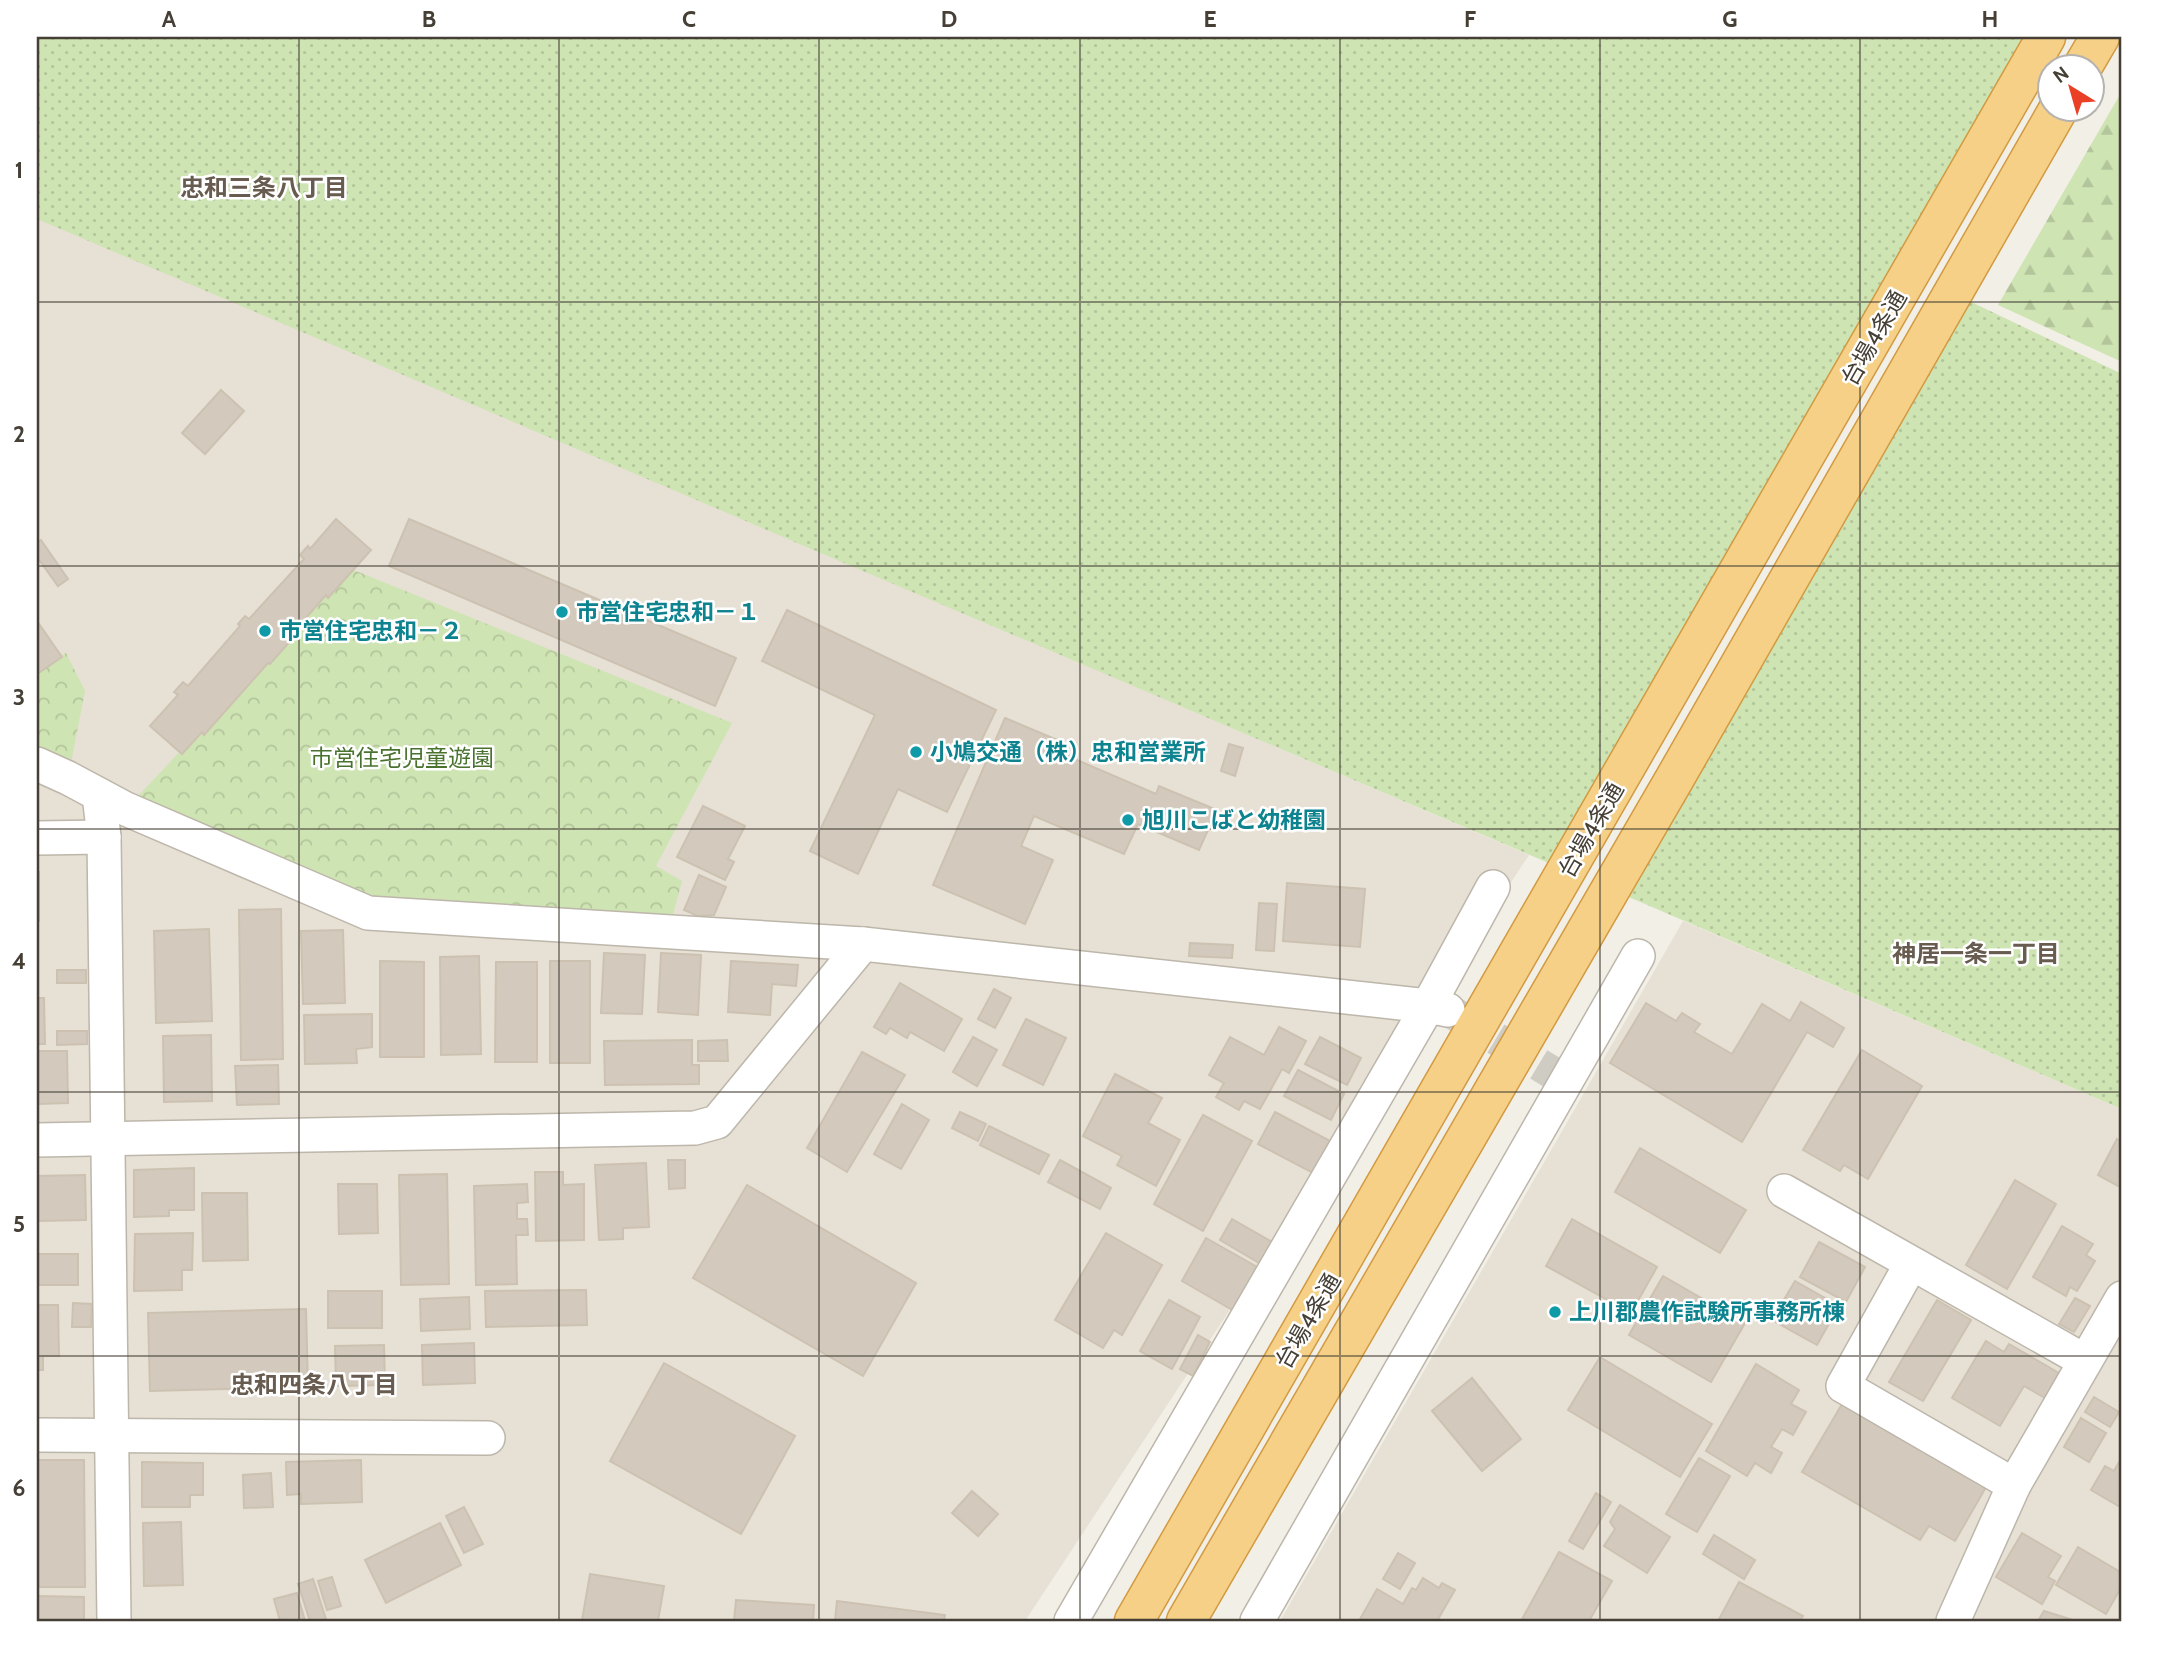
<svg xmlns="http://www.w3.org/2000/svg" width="2159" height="1658" font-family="Cabin,'Noto Sans JP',sans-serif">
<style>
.residential{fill:#e6e0d5}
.grass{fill:url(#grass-dots)}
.forest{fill:url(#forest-firs)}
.park{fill:url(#park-crowns)}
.building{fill:#d3cabd;stroke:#cdc2b1;stroke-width:2}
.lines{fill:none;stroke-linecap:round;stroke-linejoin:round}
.minor-tunnel{stroke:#cfccc4;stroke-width:33;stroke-dasharray:33 17;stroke-linecap:butt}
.minor-casing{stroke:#bdb6aa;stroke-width:36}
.trunk-casing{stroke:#d29a42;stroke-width:41}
.minor{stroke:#fff;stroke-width:33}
.trunk{stroke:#f5d086;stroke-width:38}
.grid{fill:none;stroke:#453f36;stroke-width:2;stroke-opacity:0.55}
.culture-dot{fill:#0f9aa8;stroke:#fff;stroke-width:2.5}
.labels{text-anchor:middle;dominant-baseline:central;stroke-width:5;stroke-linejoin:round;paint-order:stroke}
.street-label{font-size:23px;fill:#453f36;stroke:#fff}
.culture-label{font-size:23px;font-weight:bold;fill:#0d838f;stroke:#fff;text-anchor:start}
.park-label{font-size:23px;fill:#49722e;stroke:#fff}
.neighbourhood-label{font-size:24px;font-weight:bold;fill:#675c4f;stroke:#fff}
.neatline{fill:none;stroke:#453f36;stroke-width:2.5}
.grid-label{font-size:23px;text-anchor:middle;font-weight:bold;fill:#453f36}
</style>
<defs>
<pattern id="grass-dots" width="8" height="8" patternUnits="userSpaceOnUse" patternTransform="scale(1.75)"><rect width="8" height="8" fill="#cfe4b3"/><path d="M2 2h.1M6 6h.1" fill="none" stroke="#b3c59b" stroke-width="1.8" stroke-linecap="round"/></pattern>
<pattern id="forest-firs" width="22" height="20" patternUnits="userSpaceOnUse" patternTransform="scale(1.75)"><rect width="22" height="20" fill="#cfe4b3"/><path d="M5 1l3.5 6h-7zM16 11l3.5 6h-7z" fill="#b3c59b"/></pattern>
<pattern id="park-crowns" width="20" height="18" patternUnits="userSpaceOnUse" patternTransform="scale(1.75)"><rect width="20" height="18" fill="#cfe4b3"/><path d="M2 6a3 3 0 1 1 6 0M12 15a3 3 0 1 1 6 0" fill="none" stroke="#b3c59b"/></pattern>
</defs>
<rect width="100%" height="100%" fill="#f2efe7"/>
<g class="residential">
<polygon points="37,217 1529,855 1025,1621 37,1621"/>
<polygon points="1683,921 2122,1109 2122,1621 1280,1621"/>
</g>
<g class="grass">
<polygon points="37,37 2032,37 1558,867 37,219"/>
<polygon points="1963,298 2122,374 2122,1109 1624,895"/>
</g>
<polygon class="forest" points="2122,91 2122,362 1998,305"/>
<g class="park">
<polygon points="351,569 732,723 656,866 682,881 669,930 368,913 126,809"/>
<polygon points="66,653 85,691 68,778 37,764 37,668"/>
</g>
<g class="building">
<polygon points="221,390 244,411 205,454 182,433"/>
<polygon points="336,519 371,550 328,598 326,595 289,637 292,639 270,664 268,663 204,735 202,732 182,754 150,726 178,695 174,692 183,682 188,686 240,626 238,624 245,616 249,619 304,559 300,555 308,546 310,549"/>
<polygon points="409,519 736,658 715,706 389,566"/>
<polygon points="41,540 68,579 58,586 37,557 37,543"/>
<polygon points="787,610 996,710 947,812 898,789 858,874 810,851 875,715 762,661"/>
<polygon points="37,621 62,657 37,674"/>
<polygon points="1005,718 1067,744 1063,754 1156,794 1159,786 1217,810 1199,850 1138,824 1124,854 1034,816 1021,846 1053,860 1025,924 933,885"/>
<polygon points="1229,744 1243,748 1235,776 1221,771"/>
<polygon points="703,806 745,826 728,859 734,862 725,880 677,857"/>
<rect x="37" y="872" width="2" height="49"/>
<polygon points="699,875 726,887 714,915 698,916 684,910"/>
<polygon points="1287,883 1365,889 1360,947 1283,941"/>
<polygon points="1259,903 1277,904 1274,951 1256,950"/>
<polygon points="281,909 283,1059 241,1060 239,910"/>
<polygon points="209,929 212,1021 156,1023 154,931"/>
<polygon points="343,930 345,1003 303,1004 301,931"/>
<polygon points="1190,943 1233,945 1232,958 1189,956"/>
<polygon points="604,953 645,955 642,1014 601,1013"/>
<polygon points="661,953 701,955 698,1015 658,1012"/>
<polygon points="479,956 481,1054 441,1055 440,957"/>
<polygon points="380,961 424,962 424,1057 380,1057"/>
<rect x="550" y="961" width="40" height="102"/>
<polygon points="731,961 798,965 796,986 772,984 770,1015 728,1012"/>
<polygon points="496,962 537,962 537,1062 495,1062"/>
<rect x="57" y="970" width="29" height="13"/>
<polygon points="900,983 962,1019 944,1051 910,1032 907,1038 890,1028 886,1034 874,1027"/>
<polygon points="994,989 1011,998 995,1028 978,1019"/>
<polygon points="37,998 44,998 45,1044 37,1044"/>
<polygon points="1801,1002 1844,1028 1833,1047 1807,1032 1742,1142 1610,1063 1646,1003 1676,1021 1682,1013 1700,1024 1694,1032 1732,1054 1762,1004 1790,1021"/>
<polygon points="372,1014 372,1047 356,1049 357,1063 305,1064 304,1015"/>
<polygon points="1026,1019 1066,1038 1043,1085 1003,1065"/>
<polygon points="1279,1027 1306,1041 1289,1073 1282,1069 1260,1109 1244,1101 1239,1110 1216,1097 1224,1083 1209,1075 1230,1037 1264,1055"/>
<polygon points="57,1031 87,1031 87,1044 57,1045"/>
<polygon points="211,1035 212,1101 164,1102 163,1036"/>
<polygon points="973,1037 997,1050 977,1086 953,1072"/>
<polygon points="1320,1037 1361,1058 1347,1085 1305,1064"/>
<polygon points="692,1040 692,1065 699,1065 699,1084 605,1085 604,1041"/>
<polygon points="727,1040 728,1061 698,1061 698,1041"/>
<polygon points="1862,1050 1922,1086 1868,1179 1844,1165 1840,1171 1803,1150"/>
<polygon points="37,1051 67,1051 68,1103 37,1104"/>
<polygon points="862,1052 905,1075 847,1172 807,1148"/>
<polygon points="278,1065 279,1104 237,1105 235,1066"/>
<polygon points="1298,1070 1344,1094 1331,1120 1284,1096"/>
<polygon points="1115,1074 1162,1098 1148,1123 1180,1140 1156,1186 1117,1165 1122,1156 1083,1136"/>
<polygon points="902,1104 929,1120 901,1169 874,1154"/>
<polygon points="960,1112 986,1124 978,1141 952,1128"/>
<polygon points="1275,1112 1330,1141 1313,1173 1258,1144"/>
<polygon points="1203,1115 1252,1141 1203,1231 1154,1204"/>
<polygon points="989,1126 1049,1155 1039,1174 980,1145"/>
<polygon points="2117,1139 2122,1142 2122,1188 2098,1175"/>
<polygon points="1640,1148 1746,1210 1720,1253 1615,1192"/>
<polygon points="668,1160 685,1160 685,1188 669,1189"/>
<polygon points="1060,1160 1111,1188 1100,1209 1048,1182"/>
<polygon points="646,1163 649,1227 623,1228 623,1239 599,1240 595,1165"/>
<polygon points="194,1168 194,1210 169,1210 169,1216 134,1217 134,1170"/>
<polygon points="535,1172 563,1172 563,1185 584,1184 584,1240 536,1241"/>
<polygon points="447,1174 449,1284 401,1285 399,1175"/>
<polygon points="85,1175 86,1220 37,1221 37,1176"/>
<polygon points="2015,1180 2056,1204 2007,1289 1966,1265"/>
<polygon points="338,1184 377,1184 378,1233 339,1234"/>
<polygon points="527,1184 528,1202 517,1203 517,1219 527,1219 528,1235 516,1235 517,1284 476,1285 474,1186"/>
<polygon points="747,1185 916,1283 863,1376 693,1278"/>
<polygon points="202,1193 247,1193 248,1260 203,1261"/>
<polygon points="1232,1219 1272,1242 1259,1263 1220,1240"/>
<polygon points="1572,1219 1657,1267 1631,1313 1546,1266"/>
<polygon points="2062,1226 2093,1244 2086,1255 2095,1261 2077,1291 2070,1287 2066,1296 2033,1277"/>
<polygon points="193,1233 192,1270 182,1270 182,1290 134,1291 135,1234"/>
<polygon points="1106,1233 1162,1265 1122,1335 1114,1330 1103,1348 1055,1320"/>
<polygon points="1206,1238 1259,1268 1234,1311 1182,1281"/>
<polygon points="1819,1242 1865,1267 1846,1302 1800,1277"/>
<rect x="37" y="1254" width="41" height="31"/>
<polygon points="1663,1276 1745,1323 1711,1382 1629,1335"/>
<polygon points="1795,1281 1839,1306 1817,1345 1772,1320"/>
<polygon points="586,1290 587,1325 486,1327 485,1291"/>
<rect x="328" y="1291" width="54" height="37"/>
<polygon points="469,1297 470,1329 421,1331 420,1299"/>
<polygon points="2075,1298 2090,1306 2074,1332 2059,1324"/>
<polygon points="1169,1300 1200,1317 1172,1369 1140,1351"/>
<polygon points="1937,1300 1971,1320 1923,1401 1889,1382"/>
<polygon points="73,1303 92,1304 91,1327 72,1327"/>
<polygon points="37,1305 58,1305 59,1356 43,1356 43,1370 37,1370"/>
<polygon points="306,1309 308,1387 150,1391 148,1313"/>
<polygon points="1198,1335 1210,1342 1193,1376 1180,1369"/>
<polygon points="1986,1341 2004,1352 2009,1344 2059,1373 2045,1398 2024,1386 2000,1426 1952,1398"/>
<polygon points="474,1343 475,1383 423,1385 422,1345"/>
<polygon points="384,1345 385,1385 336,1386 335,1346"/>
<polygon points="1600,1357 1712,1424 1680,1477 1568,1410"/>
<polygon points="664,1363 795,1436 741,1534 610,1461"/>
<polygon points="1756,1364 1799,1390 1791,1404 1806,1412 1793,1435 1782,1429 1771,1447 1782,1453 1771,1473 1755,1463 1747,1476 1706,1451"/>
<polygon points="1472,1378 1521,1439 1482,1471 1432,1411"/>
<polygon points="2094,1397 2119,1412 2110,1427 2085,1412"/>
<polygon points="1842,1404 1986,1487 1955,1541 1929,1526 1920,1540 1802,1472"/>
<polygon points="2081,1418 2106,1433 2089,1462 2064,1447"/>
<polygon points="2122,1457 2122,1508 2091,1490 2105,1466 2114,1471"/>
<polygon points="1699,1458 1730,1476 1697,1532 1666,1514"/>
<polygon points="37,1460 84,1460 85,1587 37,1587"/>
<polygon points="361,1460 362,1502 301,1504 301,1494 287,1495 286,1462"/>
<polygon points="142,1462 203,1463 203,1495 190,1495 190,1507 142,1507"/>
<polygon points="271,1473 273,1507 244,1508 243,1475"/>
<polygon points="972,1491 998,1514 978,1536 952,1513"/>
<polygon points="1596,1493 1611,1502 1583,1549 1569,1541"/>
<polygon points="1620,1505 1670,1537 1647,1573 1604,1546 1615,1529 1610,1522"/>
<polygon points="464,1507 483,1544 464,1553 446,1516"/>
<polygon points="181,1522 183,1585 144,1586 143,1523"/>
<polygon points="440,1523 461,1565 386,1603 365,1560"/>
<polygon points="2022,1533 2061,1556 2048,1577 2055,1581 2042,1604 1996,1577"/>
<polygon points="1714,1535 1755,1560 1744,1579 1703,1554"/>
<polygon points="2078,1547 2122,1573 2122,1586 2106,1614 2056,1585"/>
<polygon points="1559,1552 1612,1581 1589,1621 1521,1621"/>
<polygon points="1398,1553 1415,1563 1400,1589 1383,1579"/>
<polygon points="590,1574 664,1586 658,1621 582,1620"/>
<polygon points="332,1577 341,1606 327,1610 318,1581"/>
<polygon points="1423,1578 1439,1588 1442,1583 1455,1590 1437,1621 1359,1621 1377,1589 1403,1604 1412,1588 1416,1590"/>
<polygon points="313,1579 326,1619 320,1621 310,1621 298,1584"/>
<polygon points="1739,1582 1803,1616 1800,1621 1718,1621"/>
<polygon points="297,1593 305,1621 280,1621 274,1599"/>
<polygon points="38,1596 84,1597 84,1621 37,1621"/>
<polygon points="736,1600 814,1605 813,1621 734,1621"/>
<polygon points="837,1601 945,1615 944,1621 835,1621"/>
<polygon points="2044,1611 2076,1621 2038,1621"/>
</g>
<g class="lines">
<polyline class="minor-tunnel" points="1453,1013 1553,1073"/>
<defs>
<g id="minor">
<polyline points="37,764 68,778 126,809 368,913 863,944 1428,1006 1448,1010"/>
<polyline points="99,795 104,837 114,1621"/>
<polyline points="37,838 104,837"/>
<polyline points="37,1140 695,1128 717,1122 863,944"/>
<polyline points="1784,1191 2085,1361"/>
<polyline points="1911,1264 1843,1386 2014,1485"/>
<polyline points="37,1435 488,1438"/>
<polyline points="1071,1621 1428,1006 1493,887"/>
<polyline points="1257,1621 1638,956"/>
<polyline points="1953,1621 2014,1485 2122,1298"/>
</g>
<g id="trunk">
<polyline points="2083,66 2100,37"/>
<polyline points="1134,1621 2046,37"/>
<polyline points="1186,1621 1675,778 2059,108"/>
</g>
</defs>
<use href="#minor" class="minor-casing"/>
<use href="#trunk" class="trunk-casing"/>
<use href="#minor" class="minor"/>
<use href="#trunk" class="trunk"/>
</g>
<path class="grid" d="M299 37V1621M559 37V1621M819 37V1621M1080 37V1621M1340 37V1621M1600 37V1621M1860 37V1621M37 302H2122M37 566H2122M37 829H2122M37 1092H2122M37 1356H2122"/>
<g class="culture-dot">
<circle cx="562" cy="612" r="7"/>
<circle cx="265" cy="631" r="7"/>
<circle cx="916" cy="752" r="7"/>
<circle cx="1128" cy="820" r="7"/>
<circle cx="1555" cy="1312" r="7"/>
</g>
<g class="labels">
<g class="street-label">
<text transform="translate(1874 338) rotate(-60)">台場4条通</text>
<text transform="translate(1591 830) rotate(-60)">台場4条通</text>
<text transform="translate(1308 1321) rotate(-60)">台場4条通</text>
</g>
<g class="culture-label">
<text x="576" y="612">市営住宅忠和－１</text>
<text x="279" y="631">市営住宅忠和－２</text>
<text x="930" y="752">小鳩交通（株）忠和営業所</text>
<text x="1142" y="820">旭川こばと幼稚園</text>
<text x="1569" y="1312">上川郡農作試験所事務所棟</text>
</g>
<g class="park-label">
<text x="402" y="758">市営住宅児童遊園</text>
</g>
<g class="neighbourhood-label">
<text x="264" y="187">忠和三条八丁目</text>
<text x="1976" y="953">神居一条一丁目</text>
<text x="314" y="1384">忠和四条八丁目</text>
</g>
</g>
<rect width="2159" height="1658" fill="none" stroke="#ffffff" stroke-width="77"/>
<g transform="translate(2071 88) rotate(323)"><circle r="33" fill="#ffffff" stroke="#b5b2af" stroke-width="2"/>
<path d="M0-5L12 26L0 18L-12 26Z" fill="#ea4026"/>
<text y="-10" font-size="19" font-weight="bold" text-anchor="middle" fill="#453f36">N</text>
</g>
<rect x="38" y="38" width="2082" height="1582" class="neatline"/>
<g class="grid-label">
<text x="169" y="27">A</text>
<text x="429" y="27">B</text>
<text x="689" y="27">C</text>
<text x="949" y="27">D</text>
<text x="1210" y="27">E</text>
<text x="1470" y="27">F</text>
<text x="1730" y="27">G</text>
<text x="1990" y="27">H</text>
<text x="19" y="178">1</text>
<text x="19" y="442">2</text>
<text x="19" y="705">3</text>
<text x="19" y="969">4</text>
<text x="19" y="1232">5</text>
<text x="19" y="1496">6</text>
</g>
</svg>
